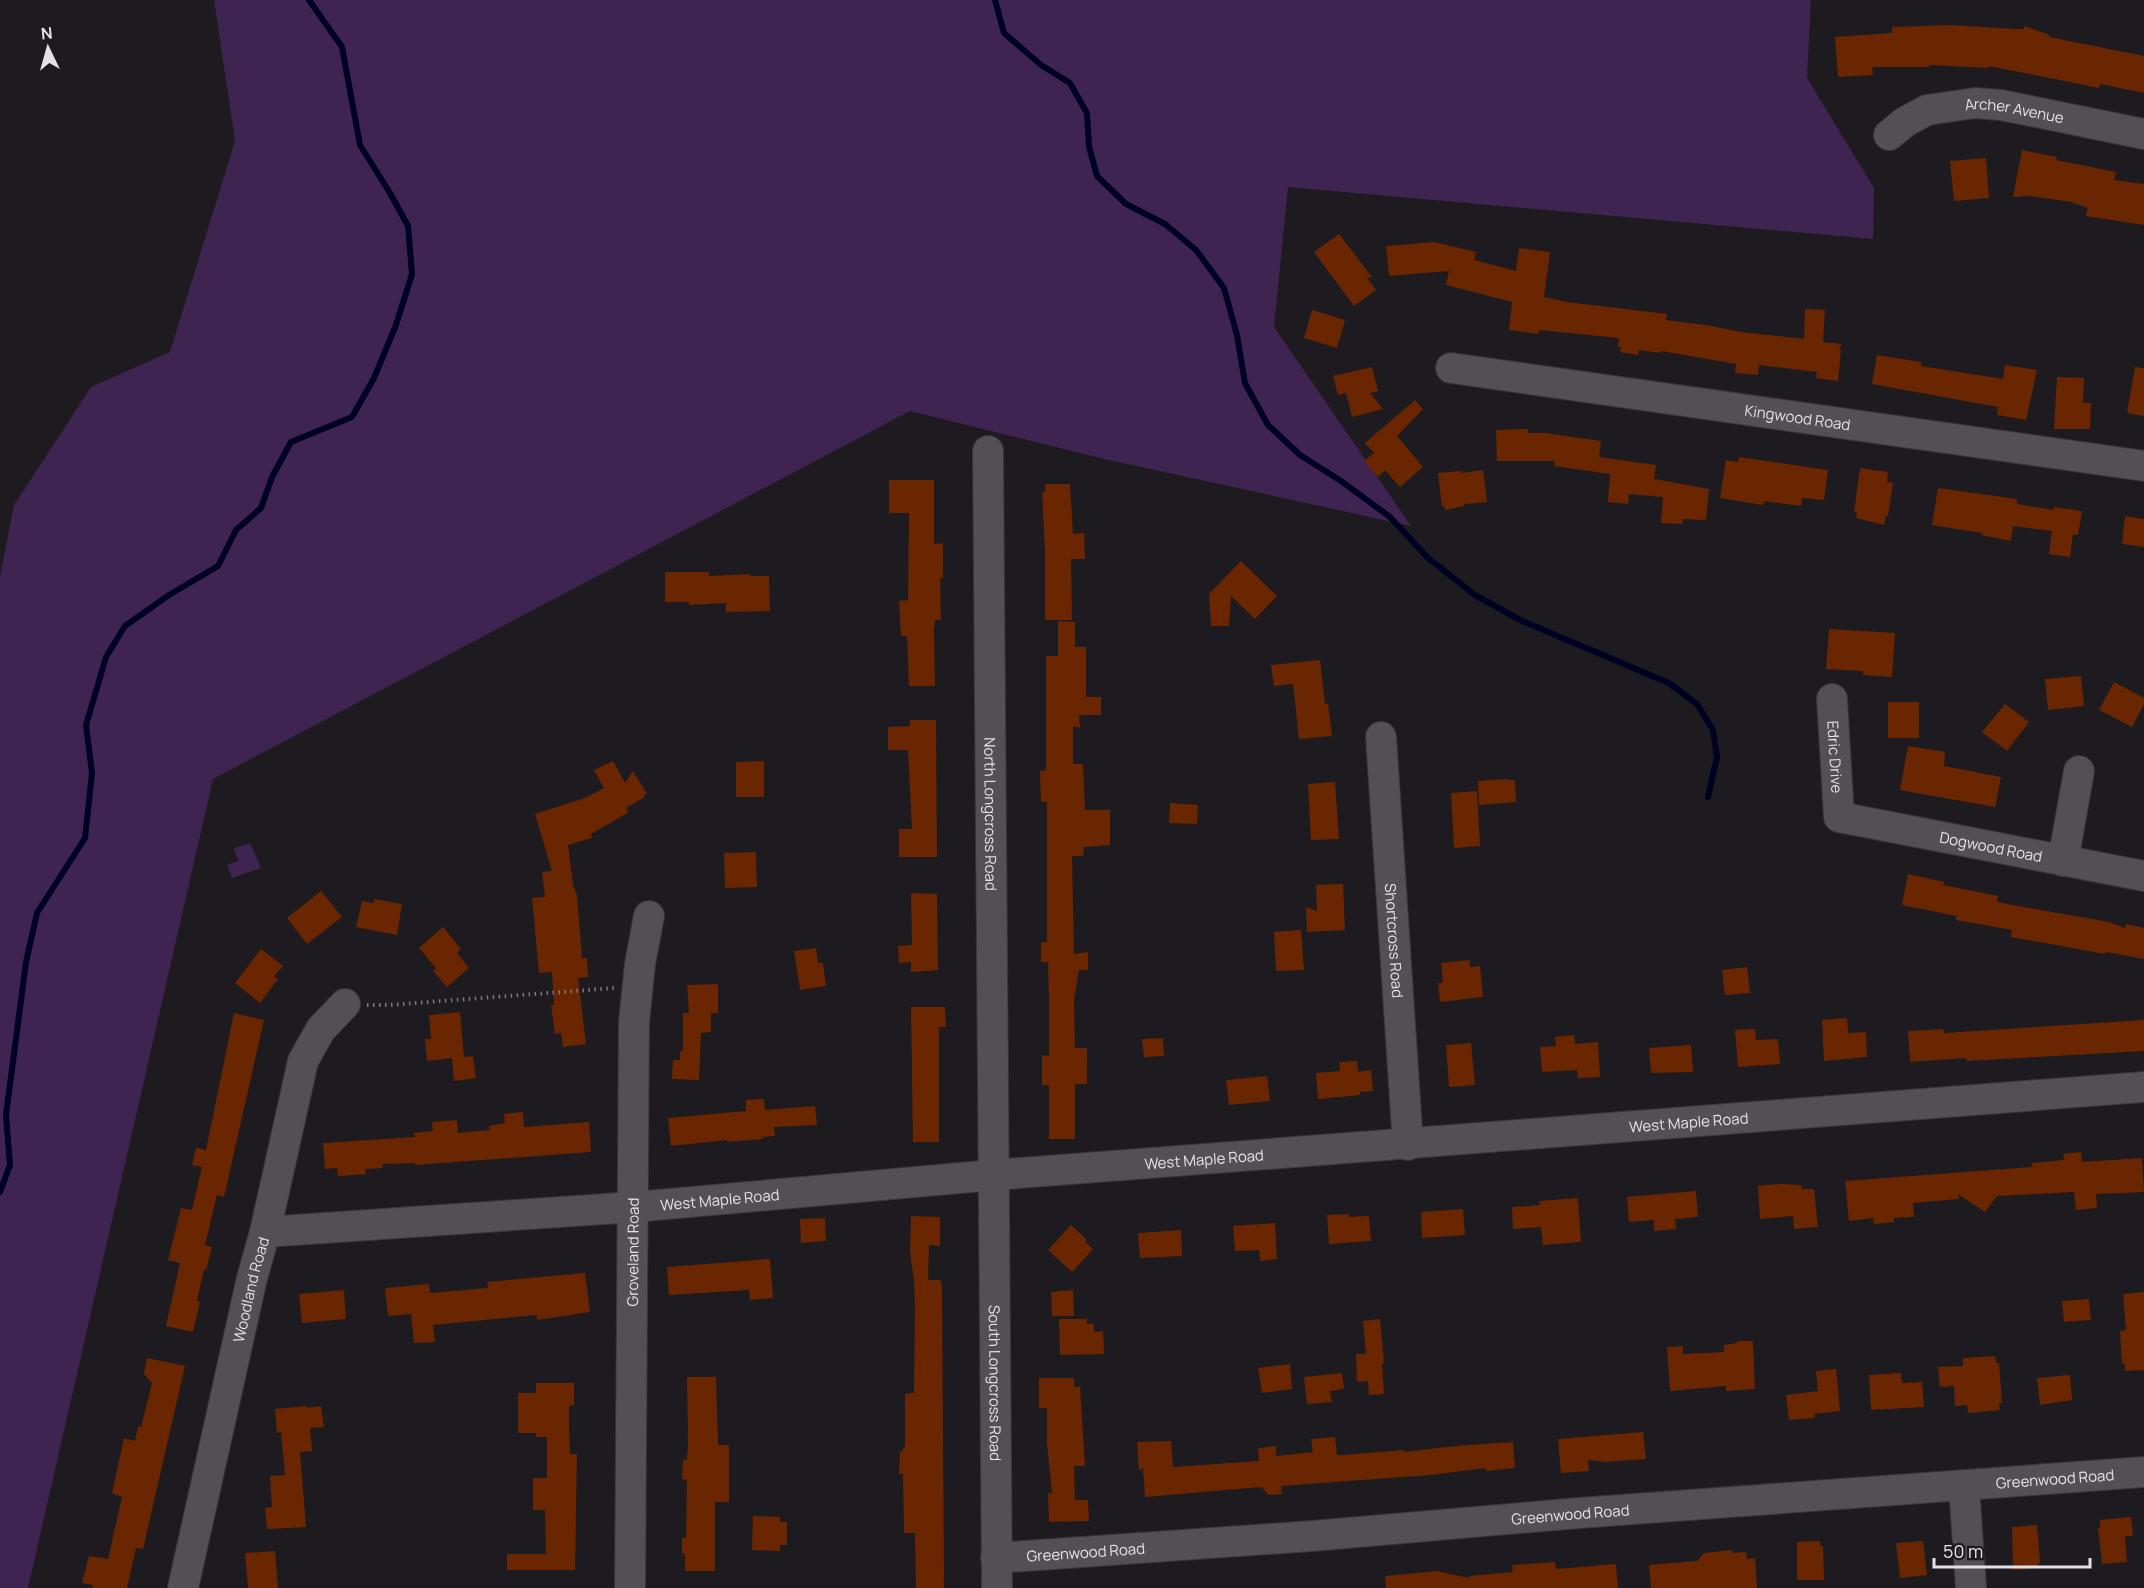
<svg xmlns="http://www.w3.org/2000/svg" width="2144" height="1588" font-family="Manrope,sans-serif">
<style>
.green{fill:#3f2451}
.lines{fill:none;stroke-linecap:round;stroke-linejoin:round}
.stream{stroke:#002;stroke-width:6}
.building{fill:#6a2600}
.minor-casing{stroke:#383639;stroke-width:32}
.path{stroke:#7c7a7e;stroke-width:4;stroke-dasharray:1.5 4.5;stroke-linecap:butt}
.minor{stroke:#524f55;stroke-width:30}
.labels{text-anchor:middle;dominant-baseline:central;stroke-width:5;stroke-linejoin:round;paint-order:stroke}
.street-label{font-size:15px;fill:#e4e2e5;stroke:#1d1b1f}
</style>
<rect width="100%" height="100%" fill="#1d1b1f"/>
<g class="green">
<polygon points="214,0 1811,0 1807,78 1874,188 1873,239 1288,187 1274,327 1411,526 1100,458 910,411 213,779 28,1588 0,1588 0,577 14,505 91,387 170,352 235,141"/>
<polygon points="250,843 261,868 232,878 227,865 238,861 234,848"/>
</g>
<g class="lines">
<g class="stream">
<polyline points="995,0 1004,33 1041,65 1070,83 1087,113 1089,146 1097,176 1126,204 1165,224 1196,250 1224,288 1237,335 1245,383 1268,425 1300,455 1341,481 1390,517 1428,558 1475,595 1522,621 1669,683 1697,704 1713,730 1717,757 1708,797"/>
<polyline points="0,1192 10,1165 6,1115 26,962 37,913 85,838 92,773 86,725 106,657 125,626 169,595 218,566 236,530 261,508 272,477 291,442 352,417 374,378 396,325 412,274 408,226 390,193 360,145 342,47 309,0"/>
</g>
</g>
<g class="building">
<polygon points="1949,25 2016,29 2024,29 2024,26 2050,35 2049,37 2144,56 2144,93 2100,84 2099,88 1989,66 1989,68 1929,65 1929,67 1872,67 1873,75 1838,77 1835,37 1892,33 1892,27"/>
<polygon points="2022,150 2057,157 2056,160 2116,172 2114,180 2144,184 2144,225 2086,216 2088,208 2071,202 2030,196 2013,197"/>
<polygon points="1986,158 1989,198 1954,201 1950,161"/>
<polygon points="1339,234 1372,277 1367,278 1376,290 1354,306 1314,252"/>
<polygon points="1434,242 1476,252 1474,260 1516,271 1519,248 1550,252 1544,297 1567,302 1667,314 1666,320 1706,325 1741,332 1804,339 1805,309 1825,310 1823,342 1842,344 1839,349 1841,350 1838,381 1816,378 1817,372 1759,365 1758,375 1735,373 1736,364 1661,351 1661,353 1639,350 1638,355 1620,352 1621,347 1618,347 1619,338 1539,330 1538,334 1509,330 1512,302 1446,285 1449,271 1389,276 1386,246"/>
<polygon points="1312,310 1345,320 1337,348 1304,338"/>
<polygon points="1877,355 1921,362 1921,366 2003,379 2005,365 2037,370 2026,420 1997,415 1998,407 1872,384"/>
<polygon points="1372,367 1378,391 1370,393 1383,409 1352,417 1346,393 1338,395 1333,376"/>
<polygon points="2135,367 2144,368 2144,416 2127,413"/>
<polygon points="2057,377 2084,378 2083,403 2091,403 2090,429 2054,429"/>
<polygon points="1415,400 1423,409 1397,436 1423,467 1400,487 1385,470 1378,477 1364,461 1374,453 1365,443"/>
<polygon points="1528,429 1528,433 1545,433 1601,441 1599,457 1656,465 1654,479 1709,489 1706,520 1683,519 1682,524 1661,523 1663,497 1629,494 1628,504 1608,502 1610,474 1554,466 1555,461 1497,461 1496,430"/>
<polygon points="1739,457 1828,470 1824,500 1802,498 1801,506 1764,501 1763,505 1720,498 1726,460 1738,462"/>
<polygon points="1860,468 1888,472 1887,482 1893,483 1888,516 1886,516 1884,525 1856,518 1857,512 1854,512"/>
<polygon points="1483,470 1487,502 1464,504 1464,506 1445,510 1444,506 1442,507 1438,473 1462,471 1462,473"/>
<polygon points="889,480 934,480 934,544 943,543 943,578 940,578 941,620 935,620 934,628 935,686 909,686 907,636 901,636 899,601 908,600 909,513 889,513"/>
<polygon points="1045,484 1070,484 1073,534 1084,533 1085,559 1071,559 1072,620 1045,620 1045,552 1042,492 1045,492"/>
<polygon points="1938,488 2017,499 2017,504 2054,510 2054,507 2082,511 2078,535 2073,534 2070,557 2049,554 2052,531 2013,526 2011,541 1981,535 1982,533 1932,525"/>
<polygon points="2125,516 2144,519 2144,547 2122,544"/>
<polygon points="1241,561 1277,596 1255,619 1231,596 1229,626 1211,626 1209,594"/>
<polygon points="665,572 709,572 709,576 750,574 750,576 769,576 770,611 726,612 726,603 689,605 689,602 665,602"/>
<polygon points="1058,621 1075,622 1075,647 1086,647 1086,697 1101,697 1101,715 1079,715 1080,728 1073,726 1073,764 1083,764 1085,810 1110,810 1110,845 1084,847 1083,856 1072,856 1074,954 1088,952 1088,970 1079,970 1074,999 1075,1048 1087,1048 1087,1084 1075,1084 1075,1139 1049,1139 1049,1085 1042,1085 1042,1055 1049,1056 1049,998 1048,962 1041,962 1041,942 1047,942 1047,802 1041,802 1040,771 1046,770 1046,656 1058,656"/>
<polygon points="1829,629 1895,633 1892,677 1863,675 1863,671 1826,669"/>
<polygon points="1320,660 1325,704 1328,704 1332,736 1299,739 1293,684 1274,686 1271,665"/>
<polygon points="2081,676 2084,706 2048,710 2045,679"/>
<polygon points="2114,682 2144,698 2144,704 2132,727 2099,710"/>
<rect x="1888" y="702" width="31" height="36"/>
<polygon points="2005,704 2029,722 2007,751 1982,732"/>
<polygon points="910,720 936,720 937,857 899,857 899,829 912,829 908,750 888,750 888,727 910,726"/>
<polygon points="1908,746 1945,752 1944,766 2001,777 1995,807 1900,790"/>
<polygon points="613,761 625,783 633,771 647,794 644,795 645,797 626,808 629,812 591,834 592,838 568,845 573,885 577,895 582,958 587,958 588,977 578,978 586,1044 563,1047 561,1033 555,1034 551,1005 554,1005 552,972 539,973 532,898 545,897 542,872 552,871 535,814 585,798 604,788 594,770"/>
<polygon points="764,761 764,797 736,797 736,762"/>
<polygon points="1507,779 1507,780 1515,780 1516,802 1479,805 1478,781"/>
<polygon points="1335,782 1339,839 1311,840 1308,784"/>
<polygon points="1477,791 1480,846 1454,848 1451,793"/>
<polygon points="1170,803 1198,805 1197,824 1169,823"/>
<polygon points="756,852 757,887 725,888 724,853"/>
<polygon points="1908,874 1944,882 1943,885 1998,896 1997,902 2018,906 2109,922 2125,928 2126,924 2144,928 2144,959 2106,952 2105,954 2011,937 2012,930 1956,920 1957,916 1902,905"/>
<polygon points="1343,884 1345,930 1307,932 1306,907 1317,911 1316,885"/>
<polygon points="321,891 342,917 307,944 287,918"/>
<polygon points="911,893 937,894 938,970 911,972 911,962 899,963 898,946 912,945"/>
<polygon points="374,899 402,904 397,935 356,927 362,901 374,903"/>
<polygon points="443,927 461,949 457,953 469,968 447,987 433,971 436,968 419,948"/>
<polygon points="1301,930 1304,970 1276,971 1274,932"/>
<polygon points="816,948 818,963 823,963 826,986 800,990 794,951"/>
<polygon points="261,949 283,966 274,976 278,979 260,1003 235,983"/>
<polygon points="1470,960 1470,967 1480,966 1483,997 1440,1002 1438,983 1443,983 1441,963"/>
<polygon points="1747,967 1750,993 1725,995 1722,970"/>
<polygon points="718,984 718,1013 711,1013 711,1032 701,1033 699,1080 672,1079 673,1060 680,1060 680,1051 683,1051 683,1013 689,1013 687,985"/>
<polygon points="911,1007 945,1007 946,1027 939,1027 939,1142 913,1142"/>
<polygon points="460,1012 464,1057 473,1056 476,1078 454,1081 452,1058 461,1057 427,1061 425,1039 431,1039 429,1015"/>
<polygon points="234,1013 264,1020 224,1197 217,1195 205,1245 212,1247 206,1270 204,1269 197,1301 200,1302 193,1332 166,1326 180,1263 168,1260 181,1208 192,1210 202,1167 192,1165 196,1148 206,1150"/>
<polygon points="1847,1018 1848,1033 1866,1032 1867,1057 1824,1061 1822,1020"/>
<polygon points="2144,1020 2144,1051 1967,1061 1966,1058 1910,1062 1908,1031 1943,1029 1944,1033"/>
<polygon points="1755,1029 1756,1040 1778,1039 1780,1064 1738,1067 1735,1030"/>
<polygon points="1574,1035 1575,1044 1598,1042 1600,1077 1578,1078 1577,1070 1542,1072 1540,1047 1556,1046 1555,1037"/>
<polygon points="1163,1038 1164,1056 1144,1057 1142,1039"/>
<polygon points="1471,1043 1475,1085 1449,1087 1446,1045"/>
<polygon points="1691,1045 1693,1072 1651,1073 1649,1048"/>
<polygon points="1357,1061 1358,1072 1371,1070 1373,1091 1360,1092 1360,1095 1318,1099 1316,1073 1340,1071 1339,1062"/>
<polygon points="1267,1076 1270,1101 1229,1105 1226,1080"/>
<polygon points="764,1099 765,1110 815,1106 817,1125 774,1127 775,1136 763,1137 763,1139 727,1142 727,1140 671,1146 668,1118 746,1111 746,1100"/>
<polygon points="523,1112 524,1127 589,1122 591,1152 415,1165 415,1163 382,1164 383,1168 365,1169 366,1174 338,1176 337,1168 325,1169 323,1143 415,1137 414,1133 433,1131 432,1122 457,1120 458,1133 490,1130 489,1126 505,1123 504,1114"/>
<polygon points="2081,1152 2082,1162 2142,1158 2144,1192 2096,1194 2097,1208 2076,1210 2074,1192 1997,1196 1985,1212 1958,1194 1959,1199 1913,1203 1914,1217 1894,1218 1894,1222 1874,1224 1873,1218 1849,1221 1845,1181 2032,1167 2032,1163 2064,1160 2063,1154"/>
<polygon points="1781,1184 1801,1185 1802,1189 1814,1189 1818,1227 1794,1229 1793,1216 1760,1219 1758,1186"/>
<polygon points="1696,1191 1698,1217 1675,1219 1676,1229 1654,1231 1654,1220 1629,1222 1627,1197"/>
<polygon points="1578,1198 1581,1242 1543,1245 1541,1227 1513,1229 1512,1207 1540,1205 1539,1201"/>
<polygon points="1463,1209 1465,1235 1422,1238 1421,1212"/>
<polygon points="1349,1214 1349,1217 1369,1216 1371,1241 1329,1244 1327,1215"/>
<polygon points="911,1216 940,1217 940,1246 929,1245 928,1280 941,1280 942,1288 944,1588 916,1588 915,1533 904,1533 903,1474 899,1474 900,1451 903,1451 903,1448 905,1447 905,1394 914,1393 915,1309 914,1280 910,1252"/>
<polygon points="825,1218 826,1241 801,1243 800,1219"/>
<polygon points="1275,1223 1277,1259 1260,1261 1259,1250 1235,1251 1233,1226"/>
<polygon points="1071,1225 1087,1240 1085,1242 1093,1249 1072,1272 1048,1250"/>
<polygon points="1181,1230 1182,1256 1140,1258 1138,1233"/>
<polygon points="770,1259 773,1298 750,1300 749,1290 669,1295 667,1267"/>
<polygon points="585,1273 590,1312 537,1320 537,1315 433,1325 435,1342 414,1343 411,1314 388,1316 385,1288 429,1284 430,1293 488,1288 487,1282"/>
<polygon points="344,1290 346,1319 302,1323 299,1294"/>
<polygon points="1073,1290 1074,1316 1052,1316 1051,1292"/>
<polygon points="2144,1292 2144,1370 2125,1371 2125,1364 2122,1364 2120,1331 2126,1330 2123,1294"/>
<polygon points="2089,1299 2091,1320 2064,1322 2062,1301"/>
<polygon points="1059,1319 1087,1319 1087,1324 1094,1324 1094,1332 1103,1331 1104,1354 1060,1355"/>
<polygon points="1380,1319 1384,1363 1382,1363 1384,1394 1369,1395 1368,1381 1357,1382 1356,1354 1366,1354 1363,1321"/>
<polygon points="1737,1341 1753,1341 1755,1389 1726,1391 1726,1386 1670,1391 1667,1347 1683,1346 1683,1354 1724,1352 1724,1345 1737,1343"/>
<polygon points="1995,1356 1996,1363 1999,1363 2002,1403 1999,1403 2000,1410 1968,1413 1967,1405 1955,1406 1954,1386 1940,1387 1938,1367 1963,1366 1963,1358"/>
<polygon points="147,1358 185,1366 143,1549 136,1548 127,1588 92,1588 93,1585 82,1583 89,1556 108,1559 122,1497 112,1493 124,1438 135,1441 138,1426 141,1427 152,1383 144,1374"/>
<polygon points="1290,1364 1292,1389 1262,1393 1258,1368"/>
<polygon points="1836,1369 1840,1411 1814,1414 1815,1418 1789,1420 1786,1395 1818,1391 1816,1371"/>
<polygon points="1342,1373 1344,1389 1330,1391 1332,1402 1307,1404 1304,1377"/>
<polygon points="1901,1373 1902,1383 1922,1382 1924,1407 1871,1410 1869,1375"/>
<polygon points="2070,1375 2072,1400 2040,1405 2037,1378"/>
<polygon points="687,1377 716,1377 718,1445 729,1445 729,1502 715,1502 715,1571 685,1571 685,1554 682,1553 682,1538 686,1538 687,1480 682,1479 683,1460 687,1460 688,1445"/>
<polygon points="1039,1378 1074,1378 1074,1387 1080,1387 1085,1466 1074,1466 1075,1500 1088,1500 1089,1521 1049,1522 1048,1493 1052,1493 1047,1443 1047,1408 1039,1408"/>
<polygon points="536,1383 574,1383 574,1405 569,1406 569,1426 570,1454 577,1454 575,1570 507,1570 507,1554 546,1554 545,1510 533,1510 533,1478 547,1478 547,1437 536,1437 536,1433 518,1433 518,1393 536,1393"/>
<polygon points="307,1406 307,1408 321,1406 324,1427 310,1428 312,1451 300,1452 306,1527 267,1529 265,1508 272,1507 270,1476 285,1475 281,1432 277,1433 275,1409"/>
<polygon points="1643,1432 1646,1459 1605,1462 1588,1460 1589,1471 1561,1473 1558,1439"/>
<polygon points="1335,1437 1337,1455 1342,1455 1404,1450 1404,1452 1455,1446 1513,1442 1515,1468 1486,1471 1486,1468 1430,1475 1281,1486 1282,1494 1269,1495 1261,1487 1145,1497 1143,1468 1139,1471 1137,1442 1171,1441 1173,1467 1259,1461 1258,1448 1276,1446 1276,1456 1313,1452 1311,1439"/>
<polygon points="753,1516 780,1517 780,1522 787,1522 787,1545 780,1545 780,1551 752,1550"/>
<polygon points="2131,1517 2133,1536 2125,1536 2127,1562 2102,1564 2098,1528 2100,1527 2100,1520"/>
<polygon points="2037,1525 2040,1563 2038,1564 2038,1568 2013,1570 2012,1527"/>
<polygon points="1820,1541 1820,1546 1823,1546 1824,1580 1797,1580 1797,1542"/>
<polygon points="1923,1541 1927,1575 1900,1578 1896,1543"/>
<polygon points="1732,1550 1732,1553 1746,1552 1747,1559 1755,1558 1757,1588 1651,1588 1649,1565 1697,1561 1704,1553"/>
<polygon points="275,1551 278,1588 248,1588 245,1553"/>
<polygon points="1555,1562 1556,1569 1616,1564 1618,1588 1386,1588 1385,1576 1437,1571 1469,1578 1469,1576 1513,1572 1512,1565"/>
</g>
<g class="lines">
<defs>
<g id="minor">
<path id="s1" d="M1889 135 1905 122 1927 110 1975 103 2001 105 2144 134"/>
<path id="s2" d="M1451 368 2144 466"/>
<path id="s3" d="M988 451 997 1588"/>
<path id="s4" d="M1832 699 1839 817 2144 876"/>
<path id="s5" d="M1381 737 1408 1145"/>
<polyline points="2063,861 2079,771"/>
<path id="s6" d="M265 1232 634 1207 994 1175 2144 1087"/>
<polyline points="1964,1486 1971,1588"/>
<path id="s7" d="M996 1558 1312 1536 1579 1513 2144 1472"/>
<path id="s8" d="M183 1588 252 1278 265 1232 303 1061 321 1029 345 1004"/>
<path id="s9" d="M630 1588 634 1022 640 964 649 916"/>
</g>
</defs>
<use href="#minor" class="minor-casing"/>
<polyline class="path" points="367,1005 389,1005 614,988"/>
<use href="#minor" class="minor"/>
</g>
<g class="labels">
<g class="street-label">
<text stroke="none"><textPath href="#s1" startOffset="134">Archer Avenue</textPath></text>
<text stroke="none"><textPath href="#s2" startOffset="350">Kingwood Road</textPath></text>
<text stroke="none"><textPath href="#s4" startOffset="58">Edric Drive</textPath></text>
<text stroke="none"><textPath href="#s3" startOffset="363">North Longcross Road</textPath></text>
<text stroke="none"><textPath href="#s4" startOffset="273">Dogwood Road</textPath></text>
<text stroke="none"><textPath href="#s5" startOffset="204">Shortcross Road</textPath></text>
<text stroke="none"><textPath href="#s6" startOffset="1428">West Maple Road</textPath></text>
<text stroke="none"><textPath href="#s6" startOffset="942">West Maple Road</textPath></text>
<text stroke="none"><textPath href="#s6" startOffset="456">West Maple Road</textPath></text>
<text stroke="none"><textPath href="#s9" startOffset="336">Groveland Road</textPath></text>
<text stroke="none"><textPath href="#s8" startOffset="306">Woodland Road</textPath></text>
<text stroke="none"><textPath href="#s3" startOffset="932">South Longcross Road</textPath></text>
<text stroke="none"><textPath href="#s7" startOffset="1062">Greenwood Road</textPath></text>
<text stroke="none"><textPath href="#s7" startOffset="576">Greenwood Road</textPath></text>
<text stroke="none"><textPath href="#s7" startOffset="90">Greenwood Road</textPath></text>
</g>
</g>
<g transform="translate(48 48) rotate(355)" stroke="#1d1b1f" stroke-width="4.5" paint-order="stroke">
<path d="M0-4.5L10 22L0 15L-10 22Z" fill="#e4e2e5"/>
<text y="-9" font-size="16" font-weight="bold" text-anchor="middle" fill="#e4e2e5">N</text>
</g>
<path d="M1934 1558v9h156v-9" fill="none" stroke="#e4e2e5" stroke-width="3"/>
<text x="1943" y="1558" font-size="18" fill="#e4e2e5" stroke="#1d1b1f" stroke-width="4.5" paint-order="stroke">50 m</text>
</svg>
